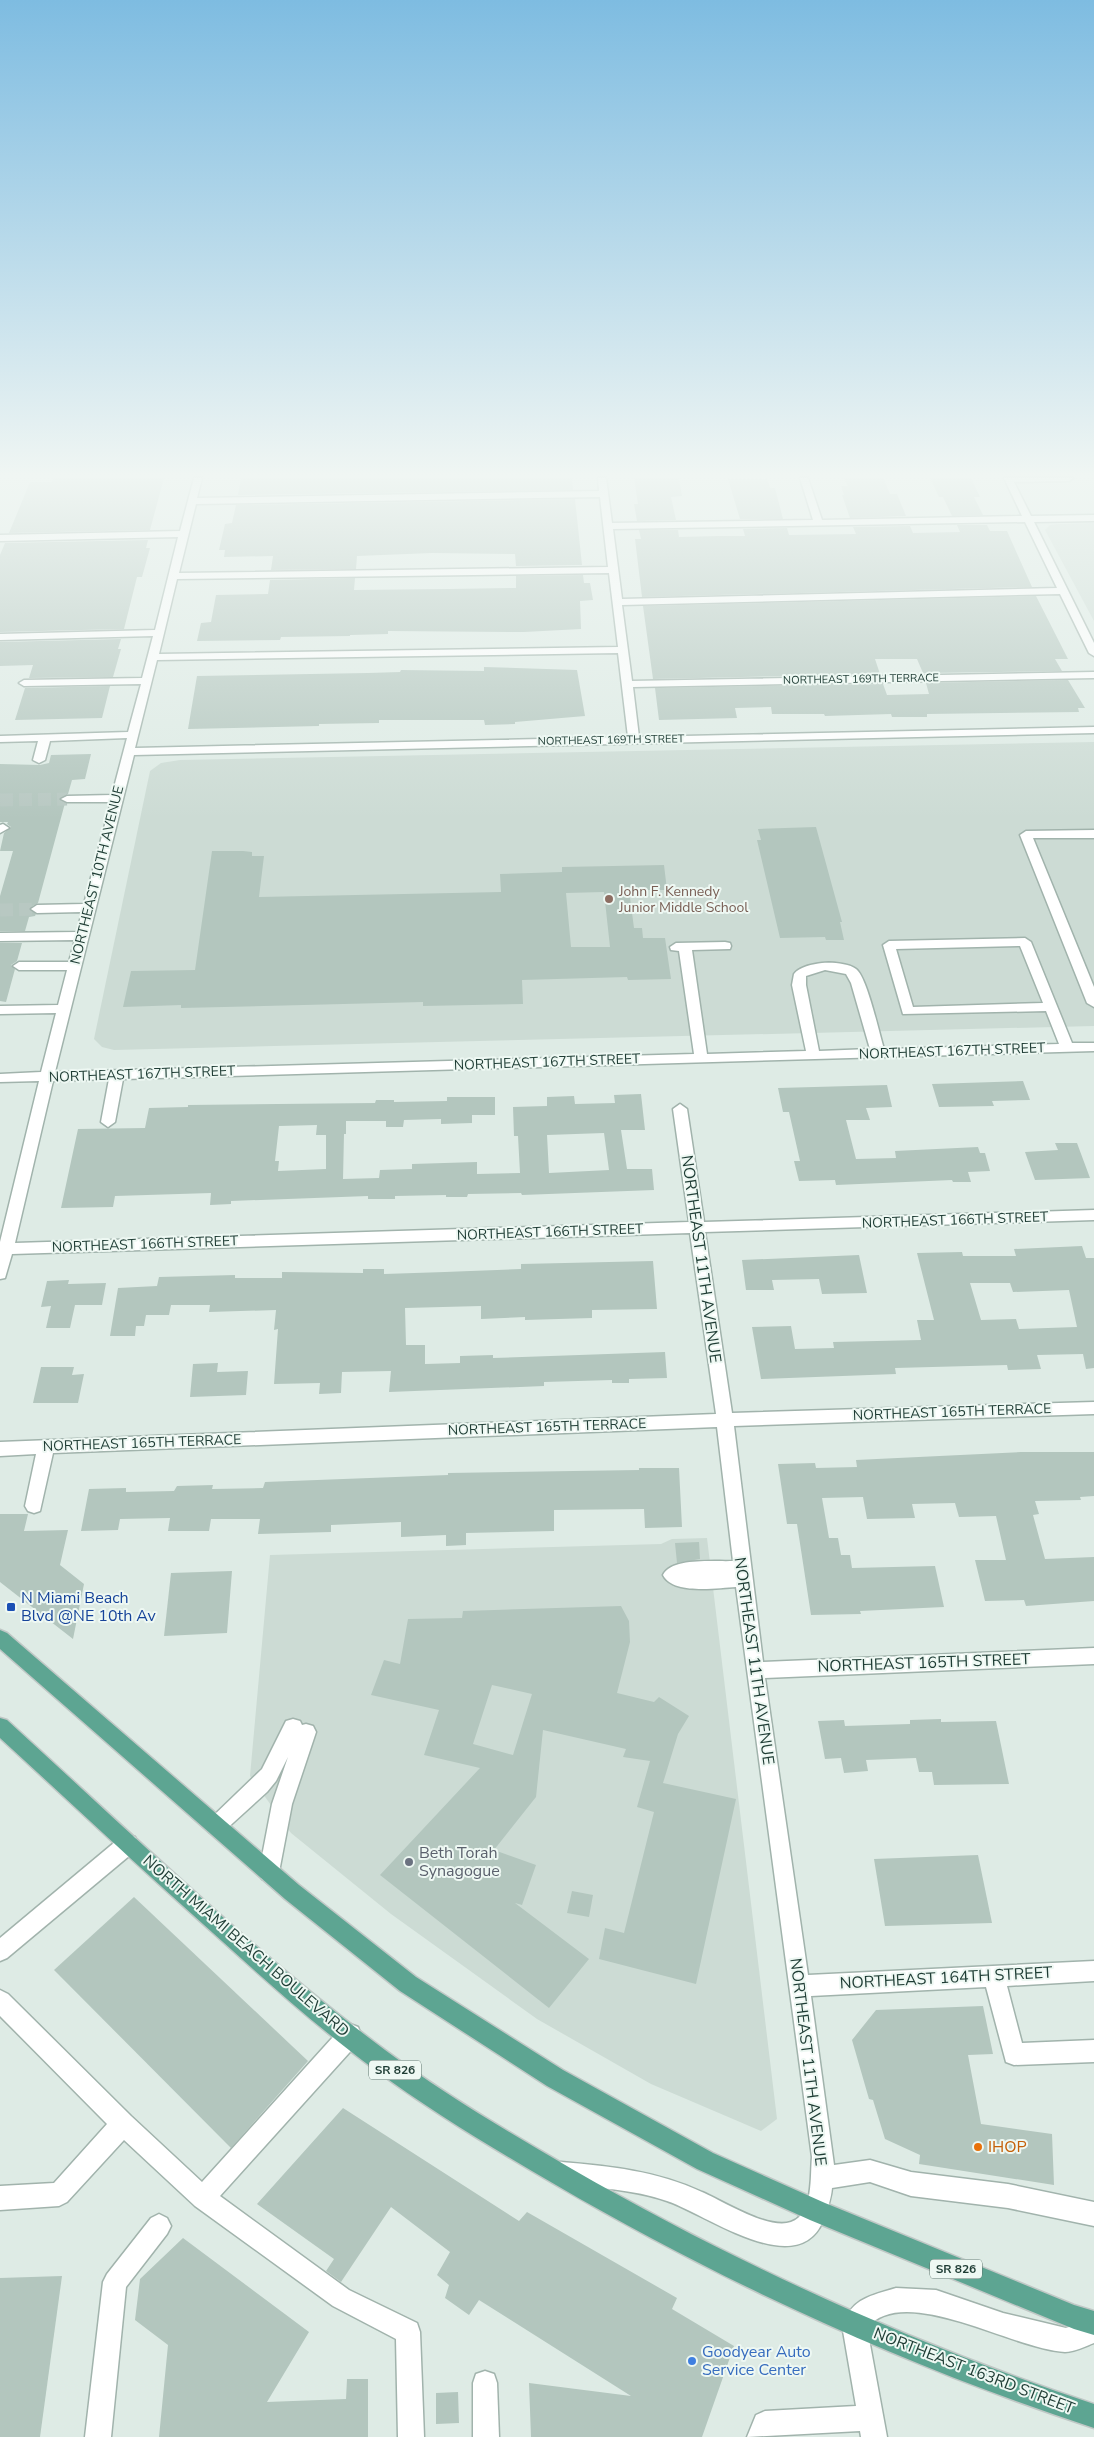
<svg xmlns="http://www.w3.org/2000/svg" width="1094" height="2437" font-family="'Nunito Sans',sans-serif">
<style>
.built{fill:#ccdbd4}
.building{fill:#b3c6be;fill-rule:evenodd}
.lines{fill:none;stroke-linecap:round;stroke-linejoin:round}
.minor-tunnel{stroke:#b8c8c2;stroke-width:13;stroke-dasharray:13 6;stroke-linecap:butt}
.minor-casing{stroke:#a1b3ac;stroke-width:3}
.major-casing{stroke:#c0c8c6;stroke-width:3}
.minor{fill:#fff;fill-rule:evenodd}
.major{fill:#5da592;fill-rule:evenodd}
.education-dot{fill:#8d6e63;stroke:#eef8f3;stroke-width:2}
.transit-dot{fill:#1a4fb4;stroke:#eef8f3;stroke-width:2}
.worship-dot{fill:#6b7280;stroke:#eef8f3;stroke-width:2}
.food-dot{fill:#e8710a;stroke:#eef8f3;stroke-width:2}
.shop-dot{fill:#3f7fe0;stroke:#eef8f3;stroke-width:2}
.labels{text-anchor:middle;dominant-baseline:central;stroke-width:4;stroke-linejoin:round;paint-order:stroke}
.far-street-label{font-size:11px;fill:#1e3c34;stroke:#eef8f3}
.shield{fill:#eef8f3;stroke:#5c746d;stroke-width:1}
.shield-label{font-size:12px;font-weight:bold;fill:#1e3c34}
.street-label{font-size:14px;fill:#1e3c34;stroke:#eef8f3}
.education-label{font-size:14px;fill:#785e54;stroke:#eef8f3;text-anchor:start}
.near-street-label{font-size:16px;fill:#1e3c34;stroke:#eef8f3}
.near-transit-label{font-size:16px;fill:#164399;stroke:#eef8f3;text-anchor:start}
.near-worship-label{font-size:16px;fill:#5b616d;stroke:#eef8f3;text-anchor:start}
.near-food-label{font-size:16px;fill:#c56008;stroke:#eef8f3;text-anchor:start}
.near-shop-label{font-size:16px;fill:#366cbe;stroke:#eef8f3;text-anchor:start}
</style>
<rect width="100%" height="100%" fill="#deebe5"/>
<g class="built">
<polygon points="1094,523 1094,621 1045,530 1050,525 1059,524"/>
<polygon points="1094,742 1094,1026 114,1050 102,1047 94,1039 150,771 161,763 180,760"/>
<polygon points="707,1538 777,2119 761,2131 651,2084 537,2019 391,1914 291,1833 250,1776 270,1555 661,1544 672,1539"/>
</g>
<g class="building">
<polygon points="53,478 164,478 150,530 9,533 30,482 52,482"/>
<polygon points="241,478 572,478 573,490 238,495"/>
<polygon points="634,478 679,478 682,496 671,497 676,520 637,521 634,504 638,504"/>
<polygon points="844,478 883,478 890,494 897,494 906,516 850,518 842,495 844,495 841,486 848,486"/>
<polygon points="930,478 971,478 980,497 974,497 983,515 952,516 943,497 939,497"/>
<polygon points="728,479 767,479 770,488 775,488 783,519 740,519"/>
<polygon points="575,499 582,565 516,566 515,554 432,553 357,556 356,569 271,570 273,556 224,557 225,550 219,550 225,524 232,523 236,505"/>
<polygon points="957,525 987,525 990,531 1007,531 1032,587 642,597 635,539 641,539 639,530 678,530 679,537 719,536 745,536 743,529 787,528 789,535 856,534 853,527 910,526 913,533 960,532"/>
<polygon points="148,540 146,548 150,548 142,577 137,577 124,629 0,632 0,555 5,543"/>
<polygon points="583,575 584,583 590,583 593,600 580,601 581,629 524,632 388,631 388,634 350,635 350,636 281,637 280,640 197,641 201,623 211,622 216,595 268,594 270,580 355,578 354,590 449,589 516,588 516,576"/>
<polygon points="1036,596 1068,659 1055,659 1062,671 923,673 917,659 875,659 880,674 653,679 643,606"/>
<polygon points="121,639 118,649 121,649 113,677 29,678 33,665 0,666 0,642"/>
<polygon points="484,667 577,670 585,716 515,722 515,724 485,725 484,720 379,720 379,723 319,724 319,726 188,729 197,676 368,673 400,672 401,670 484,671"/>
<polygon points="1068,680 1085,708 1078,708 1079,712 927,714 927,717 892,717 891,714 825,716 824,714 772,714 771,707 735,708 737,718 659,720 655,688 883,684 887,695 929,694 926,683"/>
<polygon points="110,686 102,718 15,720 25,688"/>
<polygon points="91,754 85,779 72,780 68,794 59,798 65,803 38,903 29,908 36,914 35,916 29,917 25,931 0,931 0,896 13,851 0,851 4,833 11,827 7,824 8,822 0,822 0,764 40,765 49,763 51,755"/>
<polygon points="816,827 842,922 840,922 844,940 826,940 825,937 780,938 757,840 761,840 758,829"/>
<path d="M212 851H243L252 852V856H264L259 897 501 892 500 874 562 872V867L664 865 667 890H629L634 928H642L643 938H665L671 979 628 980 627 977 522 980 523 1004 423 1006V1002L181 1008V1005L123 1007 131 971 195 970ZM604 892 610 947H571L566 893Z"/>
<polygon points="0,943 22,943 17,961 11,965 15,969 6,1002 0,1001"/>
<polygon points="1023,1081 1030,1100 992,1101 994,1106 939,1107 932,1084"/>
<polygon points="887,1085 892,1107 866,1108 870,1120 846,1120 856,1159 896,1158 895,1151 978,1147 980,1153 985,1153 990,1171 968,1172 971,1182 953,1182 952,1180 836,1185 835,1180 799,1181 794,1161 800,1161 789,1112 783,1112 778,1088"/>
<path d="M641 1094 645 1130H621L627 1169H652L654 1190 522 1195 521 1193 468 1194 467 1197H446V1195L395 1196V1199H368V1196L231 1201V1204L210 1205 211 1193 115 1196 113 1207 61 1208 78 1129 145 1128 149 1108 188 1107V1105L375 1103 376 1100H394V1102L447 1101V1097H495V1115H472V1123L441 1124V1119L404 1120 403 1127H386V1121H346V1134H344L343 1179 379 1178 380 1170 412 1169V1164L477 1162V1174L520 1173 518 1136H514L513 1107 547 1106V1097L574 1096 575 1104 615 1103 614 1095ZM317 1125 316 1135H326V1169L278 1171 279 1161H275L279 1126ZM604 1133 609 1170 549 1173 547 1135Z"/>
<polygon points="1055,1143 1077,1143 1090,1178 1035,1180 1025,1152 1058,1150"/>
<path d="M1082 1246 1086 1258H1094V1368L1086 1369 1083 1354 1037 1355 1041 1369 1008 1370 1007 1365 895 1368 896 1374 761 1379 752 1327 791 1326 795 1349 834 1348 833 1342 921 1340 917 1320H934L917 1253 962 1252 963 1256H1016L1014 1249ZM970 1283H1010L1013 1292 1069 1290 1077 1327 1019 1329 1016 1319 981 1320Z"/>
<polygon points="859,1255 867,1293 822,1294 819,1279 772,1280 774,1290 746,1290 742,1260"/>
<polygon points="653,1261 657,1309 592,1310 592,1318 525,1320 525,1317 481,1319 481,1306 405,1308 406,1345 425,1345 425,1364 460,1363 460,1356 493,1355 493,1358 665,1352 667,1378 629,1379 629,1383 612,1383 612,1380 544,1382 544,1386 389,1392 391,1371 342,1372 341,1393 319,1394 320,1383 274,1384 278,1329 274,1330 276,1310 209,1312 210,1305 171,1305 169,1315 146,1315 144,1326 136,1326 135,1336 110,1336 118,1288 157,1286 159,1277 235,1275 235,1278 282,1278 282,1272 363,1273 363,1269 384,1269 384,1274 445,1272 521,1269 521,1264"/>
<polygon points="69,1280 68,1284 106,1283 102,1305 75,1305 70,1328 46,1328 51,1306 41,1307 47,1281"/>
<polygon points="218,1363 217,1372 248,1371 246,1395 190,1397 193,1364"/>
<polygon points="41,1367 74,1367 72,1375 84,1374 78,1403 33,1403"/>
<polygon points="1021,1452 1094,1452 1094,1496 1080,1497 1081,1500 1035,1501 1039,1514 1033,1515 1045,1559 1094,1557 1094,1601 1026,1606 1024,1600 985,1601 975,1560 1006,1560 996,1516 959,1517 955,1503 912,1504 915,1518 867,1519 863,1497 822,1498 829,1538 838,1538 841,1555 850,1555 852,1568 935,1566 944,1607 860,1611 861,1614 811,1615 797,1524 787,1524 778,1464 815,1463 816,1468 857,1467 856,1460"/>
<polygon points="639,1468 679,1468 682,1527 645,1528 644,1509 554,1510 554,1531 466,1533 466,1545 446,1546 446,1535 401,1537 401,1522 331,1525 331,1532 258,1534 260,1519 211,1519 209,1531 168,1531 170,1518 120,1519 118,1530 81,1531 89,1489 126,1488 126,1492 174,1491 177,1486 213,1485 212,1489 263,1488 265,1482 448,1475 448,1473 639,1470"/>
<polygon points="0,1514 28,1514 24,1531 68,1530 60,1565 84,1584 73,1639 0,1582"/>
<polygon points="699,1542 700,1559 677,1563 675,1543"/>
<polygon points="232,1571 227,1633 164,1636 171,1573"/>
<path d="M621 1606 629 1621 630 1642 617 1693 654 1702 659 1697 689 1716 678 1734 663 1783 736 1799 696 1984 599 1959 605 1928 624 1933 654 1812 637 1807 650 1761 623 1757 626 1749 543 1730 536 1797 494 1850 536 1865 522 1905 515 1903 589 1959 549 2008 380 1875 480 1768 424 1755 439 1710 371 1695 384 1660 400 1664 408 1619 462 1618 463 1611ZM492 1685 532 1694 513 1755 473 1744Z"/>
<polygon points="941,1719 941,1722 996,1721 1009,1784 934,1785 932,1772 919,1772 916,1758 866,1760 868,1771 844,1773 841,1758 825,1759 818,1721 844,1720 845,1726 910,1724 910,1720"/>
<polygon points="978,1855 992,1923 885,1926 874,1859"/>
<polygon points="572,1891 593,1895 589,1917 567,1913"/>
<polygon points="134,1897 308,2061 231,2148 54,1970"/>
<polygon points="983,2006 993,2054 968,2055 981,2124 1052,2134 1054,2185 919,2164 920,2155 885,2139 873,2100 869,2099 852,2040 876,2010"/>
<polygon points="343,2108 519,2221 527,2212 677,2298 672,2309 734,2346 702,2437 531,2437 529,2383 631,2396 479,2300 469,2315 445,2298 449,2285 437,2275 450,2252 391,2207 341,2282 326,2271 334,2259 257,2204"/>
<polygon points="183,2238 309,2332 267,2402 346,2399 347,2379 368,2379 368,2437 159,2437 168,2345 135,2320 140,2279"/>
<polygon points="62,2276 40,2437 0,2437 0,2278"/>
<polygon points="458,2392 459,2423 436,2424 436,2393"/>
</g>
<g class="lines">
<g class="minor-tunnel">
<polyline points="0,800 67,799"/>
<polyline points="0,910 37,909"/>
</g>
<defs>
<g id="minor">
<path d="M194 478H202L197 498 599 491 598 478H606L612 523 813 520 800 478H808L822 520 1022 516 1004 478H1073L1069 481 1014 482 1031 516 1094 515V521L1034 522 1094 643V656L1089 653 1060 594 622 605 632 681 1094 672V678L633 687 639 737 1094 727V733L134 755 55 1072 694 1054 679 951 671 950 670 947 676 943 725 942 730 943 731 946 730 949 692 950 707 1054 806 1051 792 985 794 974C799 967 813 964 822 963 830 962 849 963 856 969 867 977 879 1033 884 1049L1059 1044 1046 1011 903 1014 883 945 889 941 1025 938 1031 942 1072 1043H1094V1051L123 1079 115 1122 108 1127 101 1122 109 1079 53 1081 15 1243 689 1222 673 1109 680 1104 687 1109 704 1222 1094 1210V1220L705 1232 732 1413 1094 1402V1414L734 1426 763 1662 1094 1648V1664L765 1678 808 1975 1094 1961V1981L1007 1986 1022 2043 1094 2040V2062L1014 2065 1006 2062 986 1987 811 1996 834 2165 870 2160 911 2172 1008 2184 1094 2202V2226L1008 2208 911 2196 870 2182 832 2188C831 2200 827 2210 823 2221 797 2282 706 2214 667 2201 633 2189 596 2188 561 2184L553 2181 550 2173 553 2165 561 2162C610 2166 657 2171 702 2192 723 2201 768 2230 791 2222 814 2214 810 2176 812 2157L736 1587C717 1588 673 1595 663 1575 672 1557 715 1562 733 1561L717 1427 53 1453 40 1511 34 1513 28 1511 25 1506 36 1454 0 1456V1442L716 1414 690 1233 12 1254 5 1278 0 1279V1242L39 1081 0 1082V1074L41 1072 56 1013 0 1014V1006L58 1005 67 970H19L13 966 19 962H69L75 940 0 941V933L77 932 82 912 37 913 31 909 37 905 84 904 111 802H67L61 799 67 796 112 795 127 738 50 741 45 760 39 763 33 760 38 741 0 742V736L128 732 141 684 24 686 19 683 24 680 142 678 153 636 0 640V634L155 630 178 537 0 541V535L180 531ZM600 497 608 567 179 573 196 504ZM1025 522 1057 588 622 599 613 529ZM609 573 618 647 159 654 177 579ZM618 653 628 737 135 748 157 660ZM1020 946 1043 1003 913 1007 896 949ZM825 970 846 974 851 983 870 1049 819 1051 806 985V976Z"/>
<polygon points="3,824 9,828 0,833 0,825"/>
<polygon points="1094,830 1094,838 1033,838 1094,987 1094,1007 1087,1003 1020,835 1026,831"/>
<polygon points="293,1719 300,1721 302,1725 306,1724 313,1726 316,1732 292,1804 279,1872 276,1879 269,1881 262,1879 259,1872 272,1804 288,1757 276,1781 267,1792 223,1832 216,1835 209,1832 206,1826 209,1820 262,1769 286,1721"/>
<polygon points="128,1835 135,1837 138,1844 135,1851 7,1958 0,1961 0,1938 121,1837"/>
<polygon points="0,1990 8,1994 131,2116 202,2182 342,2027 350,2024 358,2027 361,2035 358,2043 220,2196 349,2290 417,2323 420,2332 424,2437 398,2437 396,2339 333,2306 195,2206 124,2140 67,2202 59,2206 0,2210 0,2186 54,2183 107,2124 0,2016"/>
<polygon points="159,2214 167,2218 171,2226 167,2234 126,2287 111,2437 85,2437 103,2282 107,2274 151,2218"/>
<path d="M896 2288 936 2290 1003 2313 1066 2328 1094 2319V2343C1086 2346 1074 2352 1065 2352 1014 2350 904 2282 867 2328L887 2437H861L860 2431 747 2437 756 2415 765 2411 856 2406 842 2325C853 2298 870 2296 896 2288Z"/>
<polygon points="485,2371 494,2374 497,2383 499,2437 473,2437 473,2383 476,2374"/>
</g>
<g id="major">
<polygon points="0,1630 7,1633 299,1885 416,1977 563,2070 713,2153 825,2203 1074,2305 1094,2311 1094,2335 1074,2329 810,2220 697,2169 547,2086 400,1991 285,1899 0,1649"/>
<path d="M0 1718 7 1720C130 1832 251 1950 385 2050 444 2094 508 2132 572 2169 737 2264 913 2344 1094 2404V2428C908 2367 726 2284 556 2185 494 2149 432 2112 374 2069 317 2027 265 1980 213 1933 141 1869 71 1803 0 1738Z"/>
</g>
</defs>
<use href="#minor" class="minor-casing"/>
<use href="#major" class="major-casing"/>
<use href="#minor" class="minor"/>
<use href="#major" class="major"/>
</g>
<linearGradient id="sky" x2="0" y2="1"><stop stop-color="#7ebce1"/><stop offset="0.58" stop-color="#f0f6f3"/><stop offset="1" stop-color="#f0f6f3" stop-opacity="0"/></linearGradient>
<rect width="1094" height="819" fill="url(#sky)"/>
<circle class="education-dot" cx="609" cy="899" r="5"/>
<rect class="transit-dot" x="6" y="1602" width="10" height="10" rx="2.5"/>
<circle class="worship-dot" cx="409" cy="1862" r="5"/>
<circle class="food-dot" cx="978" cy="2147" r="5"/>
<circle class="shop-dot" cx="692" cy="2361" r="5"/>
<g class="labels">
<g class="far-street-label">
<text transform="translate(861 679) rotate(-1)">NORTHEAST 169TH TERRACE</text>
<text transform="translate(611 740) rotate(-1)">NORTHEAST 169TH STREET</text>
</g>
<g class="shield">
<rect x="369" y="2060.5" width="52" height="19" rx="4"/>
<rect x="930" y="2259.5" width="52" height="19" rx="4"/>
</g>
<g class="shield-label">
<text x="395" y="2070">SR 826</text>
<text x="956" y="2269">SR 826</text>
</g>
<g class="street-label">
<text transform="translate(97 875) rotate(-76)">NORTHEAST 10TH AVENUE</text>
<text transform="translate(952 1051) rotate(-2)">NORTHEAST 167TH STREET</text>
<text transform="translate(547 1062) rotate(-2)">NORTHEAST 167TH STREET</text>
<text transform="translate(142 1074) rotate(-2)">NORTHEAST 167TH STREET</text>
<text transform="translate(955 1220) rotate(-2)">NORTHEAST 166TH STREET</text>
<text transform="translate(550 1232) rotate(-2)">NORTHEAST 166TH STREET</text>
<text transform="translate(145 1244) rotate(-2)">NORTHEAST 166TH STREET</text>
<text transform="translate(952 1412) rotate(-2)">NORTHEAST 165TH TERRACE</text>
<text transform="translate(547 1427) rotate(-2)">NORTHEAST 165TH TERRACE</text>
<text transform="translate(142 1443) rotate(-2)">NORTHEAST 165TH TERRACE</text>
</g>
<g class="education-label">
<text x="619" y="891">John F. Kennedy<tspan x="619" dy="16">Junior Middle School</tspan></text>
</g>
<g class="near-street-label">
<text transform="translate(701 1259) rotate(82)">NORTHEAST 11TH AVENUE</text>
<text transform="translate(754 1661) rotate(82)">NORTHEAST 11TH AVENUE</text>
<text transform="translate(924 1663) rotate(-2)">NORTHEAST 165TH STREET</text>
<text transform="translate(246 1946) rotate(41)">NORTH MIAMI BEACH BOULEVARD</text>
<text transform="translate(946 1978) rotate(-3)">NORTHEAST 164TH STREET</text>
<text transform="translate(808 2062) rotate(83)">NORTHEAST 11TH AVENUE</text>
<text transform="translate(974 2371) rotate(21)">NORTHEAST 163RD STREET</text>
</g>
<g class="near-transit-label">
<text x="21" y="1598">N Miami Beach<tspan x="21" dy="18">Blvd @NE 10th Av</tspan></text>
</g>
<g class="near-worship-label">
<text x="419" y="1853">Beth Torah<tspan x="419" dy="18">Synagogue</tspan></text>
</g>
<g class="near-food-label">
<text x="988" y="2147">IHOP</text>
</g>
<g class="near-shop-label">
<text x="702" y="2352">Goodyear Auto<tspan x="702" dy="18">Service Center</tspan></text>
</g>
</g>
</svg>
